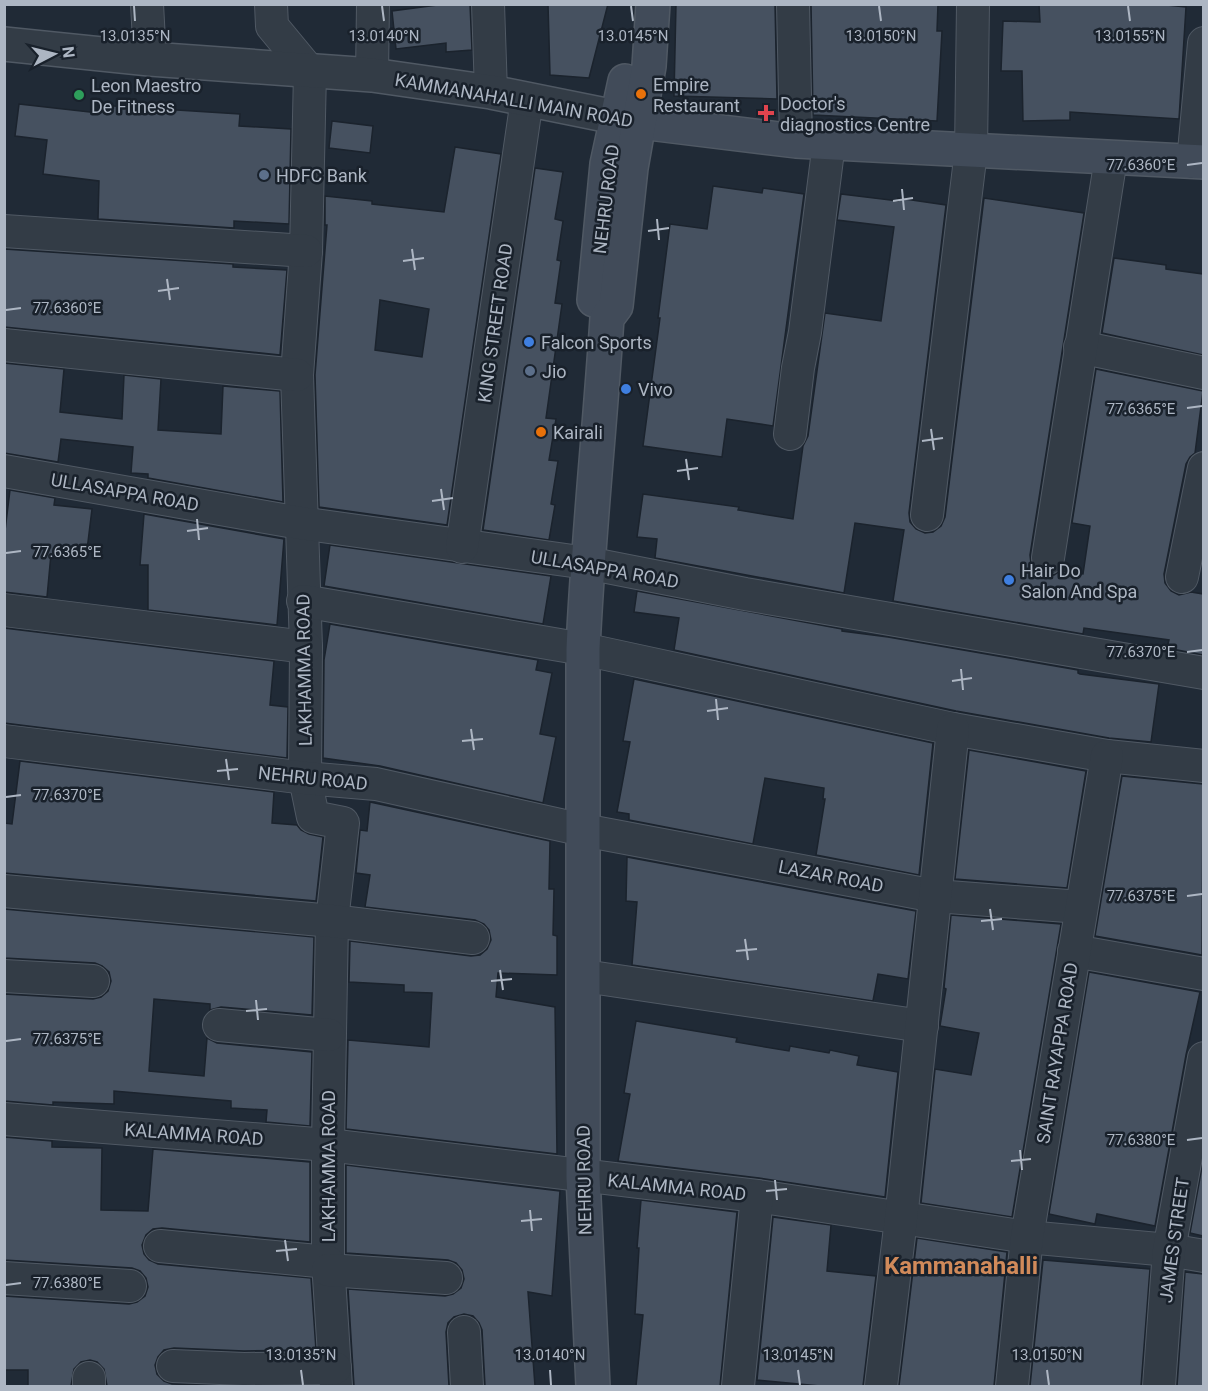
<svg xmlns="http://www.w3.org/2000/svg" width="1208" height="1391" font-family="Roboto,sans-serif">
<style>
.building{fill:#465160;stroke:#1b232d;stroke-width:1.5;fill-rule:evenodd}
.lines{fill:none;stroke-linecap:round;stroke-linejoin:round}
.minor-casing{stroke:#505964;stroke-width:34}
.tertiary-casing{stroke:#505964;stroke-width:36}
.secondary-casing{stroke:#505964;stroke-width:36}
.minor{stroke:#333c46;stroke-width:32}
.tertiary{stroke:#333c46;stroke-width:33}
.secondary{stroke:#414b59;stroke-width:33}
.ticks{fill:none;stroke:#adb6c3;stroke-width:2}
.food-dot{fill:#e8710a;stroke:#19212b;stroke-width:2}
.leisure-dot{fill:#2e9e5b;stroke:#19212b;stroke-width:2}
.health-dot{fill:#e0444e;stroke:#19212b;stroke-width:2}
.service-dot{fill:#5c6f8a;stroke:#19212b;stroke-width:2}
.shop-dot{fill:#3f7fe0;stroke:#19212b;stroke-width:2}
.labels{text-anchor:middle;dominant-baseline:central;stroke-width:5;stroke-linejoin:round;paint-order:stroke}
.poi-label{font-size:18px;fill:#adb6c3;stroke:#19212b;text-anchor:start}
.street-label{font-size:18px;fill:#adb6c3;stroke:#19212b}
.district-label{font-size:24px;font-weight:bold;fill:#d18a5a;stroke:#19212b}
.ticks-label{font-size:15px;text-anchor:middle;fill:#adb6c3;stroke:#19212b;stroke-width:5;stroke-linejoin:round;paint-order:stroke}
</style>
<rect width="100%" height="100%" fill="#202a36"/>
<g class="building">
<polygon points="445,4 470,4 472,50 446,52 446,43 396,49 392,11"/>
<polygon points="548,4 608,4 589,78 550,75"/>
<polygon points="676,4 775,4 777,99 674,96"/>
<polygon points="811,4 938,4 937,31 942,31 937,121 813,115"/>
<polygon points="1039,4 1157,4 1186,7 1179,119 1070,112 1070,120 1023,121 1022,71 1001,71 1003,21 1040,22"/>
<polygon points="19,104 98,113 98,105 240,114 239,126 291,129 289,224 234,221 234,228 98,219 99,181 43,174 47,140 15,136"/>
<polygon points="332,121 373,126 370,153 329,148"/>
<path d="M455 147 501 154 447 525 319 507 315 375 327 225H325V196L372 201V204L444 212ZM380 300 429 309 422 357 375 350Z"/>
<polygon points="535,168 563,172 555,219 563,221 557,260 561,261 555,303 562,304 546,418 556,419 549,460 558,461 551,504 555,505 549,540 483,530"/>
<polygon points="713,186 762,193 763,188 804,194 773,426 727,419 722,457 643,446 660,318 658,318 670,224 707,229"/>
<polygon points="841,194 898,201 898,198 946,205 909,513 910,522 916,529 925,533 933,532 941,526 945,517 984,198 1084,213 1030,555 1031,564 1036,572 1045,576 1054,575 1060,571 1083,574 1090,526 1072,523 1096,369 1203,391 1195,453 1190,457 1186,464 1164,574 1165,583 1171,591 1179,595 1191,592 1203,594 1203,655 1167,648 1169,640 1084,628 1083,634 893,601 904,530 855,523 844,593 655,558 657,539 637,537 643,494 739,507 738,510 793,519 803,446 808,436 825,313 881,321 894,227 837,220"/>
<polygon points="4,249 233,264 233,267 287,270 280,355 4,327"/>
<polygon points="1114,258 1166,265 1166,269 1203,274 1203,355 1102,333"/>
<polygon points="4,363 64,369 60,412 122,419 124,375 161,379 158,430 221,434 223,386 280,391 283,502 148,478 148,474 131,473 133,447 61,439 58,462 4,453"/>
<polygon points="10,490 55,498 54,505 92,509 86,558 51,554 47,597 4,592 4,539"/>
<polygon points="144,514 284,539 277,625 148,610 148,565 140,565"/>
<polygon points="330,545 551,576 543,624 324,586"/>
<polygon points="637,591 842,629 842,631 888,637 1078,670 1078,673 1080,674 1159,684 1151,742 1109,738 956,711 674,650 679,618 634,612"/>
<polygon points="330,624 538,660 536,670 552,673 540,734 556,737 543,803 380,766 323,758 324,660"/>
<polygon points="4,628 274,661 270,705 288,707 287,758 4,723"/>
<polygon points="634,679 933,743 919,875 816,855 825,799 823,799 824,788 765,778 753,844 629,820 629,814 617,812 630,742 623,741"/>
<polygon points="969,750 1086,771 1067,888 955,879"/>
<polygon points="20,761 274,792 272,823 297,825 301,830 309,834 323,837 316,901 4,873 4,823 12,824"/>
<polygon points="1122,776 1203,784 1202,955 1095,936"/>
<polygon points="370,802 550,841 549,889 554,889 553,935 557,936 557,975 498,973 496,997 555,1007 557,1154 346,1129 348,1040 429,1047 432,993 404,992 404,985 349,982 350,941 471,956 480,955 487,949 491,940 489,930 484,924 475,920 365,907 370,875 356,873 360,830 367,831"/>
<polygon points="627,857 916,911 908,979 878,974 873,1001 632,965 637,902 626,901"/>
<polygon points="4,909 314,937 312,1015 221,1007 210,1010 210,1004 154,999 149,1071 204,1076 207,1038 217,1043 312,1052 310,1126 266,1122 267,1110 231,1108 231,1101 114,1091 114,1104 53,1102 53,1105 4,1101 4,994 93,999 101,997 108,991 111,981 109,972 102,966 95,963 4,958"/>
<polygon points="951,915 1061,924 1012,1217 921,1203 935,1069 971,1075 979,1033 940,1026 946,989 944,988"/>
<polygon points="1089,972 1200,992 1186,1055 1155,1226 1097,1214 1095,1224 1049,1214"/>
<polygon points="636,1021 737,1038 736,1042 789,1051 790,1046 829,1053 830,1050 859,1056 857,1065 898,1072 885,1197 759,1178 618,1161 630,1094 624,1093"/>
<polygon points="4,1137 52,1141 52,1147 102,1148 101,1210 148,1211 153,1149 310,1162 310,1242 162,1228 153,1229 146,1235 142,1245 144,1254 149,1260 158,1264 311,1278 316,1350 244,1351 174,1348 164,1350 158,1357 155,1365 157,1374 164,1381 172,1384 232,1386 107,1386 104,1369 97,1362 90,1360 81,1362 74,1369 71,1386 28,1386 28,1370 4,1370 4,1296 129,1304 137,1302 145,1296 148,1287 146,1278 140,1271 132,1268 4,1260"/>
<polygon points="1203,1161 1203,1236 1190,1233"/>
<polygon points="346,1165 560,1191 552,1296 528,1292 535,1386 485,1386 482,1330 479,1323 473,1316 464,1314 454,1317 448,1323 446,1332 449,1386 354,1386 348,1289 445,1296 453,1294 461,1288 464,1279 462,1270 456,1263 448,1260 346,1253"/>
<polygon points="641,1200 737,1212 720,1386 636,1386 643,1315 635,1314 639,1248 637,1248"/>
<polygon points="773,1217 831,1225 827,1271 876,1276 863,1386 820,1386 757,1380"/>
<polygon points="917,1238 1007,1252 994,1386 899,1386"/>
<polygon points="1043,1260 1150,1269 1141,1386 1030,1386"/>
<polygon points="1185,1272 1203,1274 1203,1386 1177,1386"/>
</g>
<g class="lines">
<defs>
<g id="minor">
<polyline points="147,4 150,59"/>
<polyline points="271,4 272,26 310,72 306,251 297,375 306,647 305,778 313,817 343,823 332,921 328,1145 328,1262 336,1386"/>
<polyline points="488,4 491,92"/>
<polyline points="793,4 796,141"/>
<polyline points="372,75 373,4"/>
<polyline points="1193,162 1204,43"/>
<polyline points="4,231 306,251"/>
<polyline points="4,345 297,375"/>
<polyline points="1080,347 1204,373"/>
<polyline points="790,434 798,368 805,332 829,143"/>
<polyline points="4,471 300,523 587,563 745,594 1204,673"/>
<polyline points="927,515 971,151 973,4"/>
<polyline points="462,547 527,99"/>
<polyline points="1048,558 1111,158"/>
<polyline points="1182,577 1204,468"/>
<polyline points="303,601 583,649 953,729 1107,756 1204,766"/>
<polyline points="4,610 306,647"/>
<polyline points="4,741 305,778 376,784 583,830 935,896 1081,907"/>
<polyline points="4,891 332,921 473,938"/>
<polyline points="1074,951 1204,974"/>
<polyline points="4,976 93,981"/>
<polyline points="584,976 922,1026"/>
<polyline points="219,1025 329,1035"/>
<polyline points="4,1119 328,1145 757,1196 1027,1237 1169,1250 1204,1256"/>
<polyline points="160,1246 328,1262"/>
<polyline points="328,1270 446,1278"/>
<polyline points="4,1278 130,1286"/>
<polyline points="464,1332 467,1386"/>
<polyline points="173,1366 244,1369 335,1368"/>
<polyline points="89,1378 89,1386"/>
<polyline points="738,1386 757,1196"/>
<polyline points="881,1386 901,1219 953,729"/>
<polyline points="1012,1386 1027,1237 1107,756"/>
<polyline points="1159,1386 1169,1250 1204,1058"/>
</g>
<polyline id="tertiary" points="4,44 150,59 372,75 491,92 640,122"/>
<g id="secondary">
<polyline points="640,122 796,141 1204,162"/>
<polyline points="594,300 607,164 625,81"/>
<path d="M593 1386 583 1177V649C588 538 600 428 607 318L616 306 631 168 649 66 653 4"/>
</g>
</defs>
<use href="#minor" class="minor-casing"/>
<use href="#tertiary" class="tertiary-casing"/>
<use href="#secondary" class="secondary-casing"/>
<use href="#minor" class="minor"/>
<use href="#tertiary" class="tertiary"/>
<use href="#secondary" class="secondary"/>
</g>
<path class="ticks" d="M134 6 135 21M382 6 384 21M631 6 633 21M879 6 881 21M1128 6 1130 21M1187 165 1202 163M902 189 904 210M893 201 913 198M657 219 659 240M648 231 669 228M412 249 415 270M403 261 424 258M167 279 170 300M158 291 179 288M6 310 21 308M1187 408 1202 406M931 429 934 450M922 441 943 438M686 459 689 480M677 471 698 468M441 489 444 510M432 501 453 498M197 519 199 540M187 531 208 528M6 553 21 551M1187 652 1202 650M961 669 963 690M952 681 972 678M716 699 718 720M707 711 728 708M471 729 474 750M462 741 483 739M226 759 229 780M217 771 238 769M6 797 21 795M1187 896 1202 894M990 909 993 930M981 921 1002 919M745 939 748 960M736 951 757 949M500 970 503 990M491 981 512 979M256 1000 258 1020M246 1011 267 1009M6 1041 21 1039M1187 1140 1202 1138M1020 1150 1022 1170M1011 1161 1031 1159M775 1180 777 1200M766 1191 787 1189M530 1210 532 1231M521 1221 542 1219M285 1240 288 1261M276 1251 297 1249M6 1285 21 1283M301 1370 303 1385M550 1370 551 1385M798 1370 800 1385M1047 1370 1049 1385"/>
<g class="food-dot">
<circle cx="641" cy="94" r="6"/>
<circle cx="541" cy="432" r="6"/>
</g>
<circle class="leisure-dot" cx="79" cy="95" r="6"/>
<path class="health-dot" d="M763 104h6v6h6v6h-6v6h-6v-6h-6v-6h6z"/>
<g class="service-dot">
<circle cx="264" cy="175" r="6"/>
<circle cx="530" cy="371" r="6"/>
</g>
<g class="shop-dot">
<circle cx="529" cy="342" r="6"/>
<circle cx="626" cy="389" r="6"/>
<circle cx="1009" cy="580" r="6"/>
</g>
<g class="labels">
<g class="poi-label">
<text x="653" y="84">Empire<tspan x="653" dy="21">Restaurant</tspan></text>
<text x="91" y="85">Leon Maestro<tspan x="91" dy="21">De Fitness</tspan></text>
<text x="780" y="103">Doctor's<tspan x="780" dy="21">diagnostics Centre</tspan></text>
<text x="276" y="175">HDFC Bank</text>
<text x="541" y="342">Falcon Sports</text>
<text x="542" y="371">Jio</text>
<text x="638" y="389">Vivo</text>
<text x="553" y="432">Kairali</text>
<text x="1021" y="570">Hair Do<tspan x="1021" dy="21">Salon And Spa</tspan></text>
</g>
<g class="street-label">
<text transform="translate(514 100) rotate(10)">KAMMANAHALLI MAIN ROAD</text>
<text transform="translate(606 199) rotate(-83)">NEHRU ROAD</text>
<text transform="translate(495 323) rotate(-82)">KING STREET ROAD</text>
<text transform="translate(125 492) rotate(10)">ULLASAPPA ROAD</text>
<text transform="translate(605 569) rotate(10)">ULLASAPPA ROAD</text>
<text transform="translate(304 670) rotate(-91)">LAKHAMMA ROAD</text>
<text transform="translate(313 778) rotate(6)">NEHRU ROAD</text>
<text transform="translate(831 876) rotate(11)">LAZAR ROAD</text>
<text transform="translate(1057 1053) rotate(-81)">SAINT RAYAPPA ROAD</text>
<text transform="translate(194 1134) rotate(4)">KALAMMA ROAD</text>
<text transform="translate(328 1166) rotate(-90)">LAKHAMMA ROAD</text>
<text transform="translate(584 1180) rotate(-91)">NEHRU ROAD</text>
<text transform="translate(677 1187) rotate(6)">KALAMMA ROAD</text>
<text transform="translate(1174 1240) rotate(-82)">JAMES STREET</text>
</g>
<g class="district-label">
<text x="961" y="1266">Kammanahalli</text>
</g>
</g>
<g class="ticks-label">
<text x="135" y="41">13.0135°N</text>
<text x="384" y="41">13.0140°N</text>
<text x="633" y="41">13.0145°N</text>
<text x="881" y="41">13.0150°N</text>
<text x="1130" y="41">13.0155°N</text>
<text x="1141" y="170">77.6360°E</text>
<text x="67" y="313">77.6360°E</text>
<text x="1141" y="414">77.6365°E</text>
<text x="67" y="557">77.6365°E</text>
<text x="1141" y="657">77.6370°E</text>
<text x="67" y="800">77.6370°E</text>
<text x="1141" y="901">77.6375°E</text>
<text x="67" y="1044">77.6375°E</text>
<text x="1141" y="1145">77.6380°E</text>
<text x="67" y="1288">77.6380°E</text>
<text x="301" y="1360">13.0135°N</text>
<text x="550" y="1360">13.0140°N</text>
<text x="798" y="1360">13.0145°N</text>
<text x="1047" y="1360">13.0150°N</text>
</g>
<rect width="1208" height="1391" fill="none" stroke="#adb6c3" stroke-width="12"/>
<g transform="translate(54 54) rotate(83)" stroke="#19212b" stroke-width="4.5" paint-order="stroke">
<path d="M0-4.5L10 22L0 15L-10 22Z" fill="#adb6c3"/>
<text y="-9" font-size="16" font-weight="bold" text-anchor="middle" fill="#adb6c3">N</text>
</g>
</svg>
